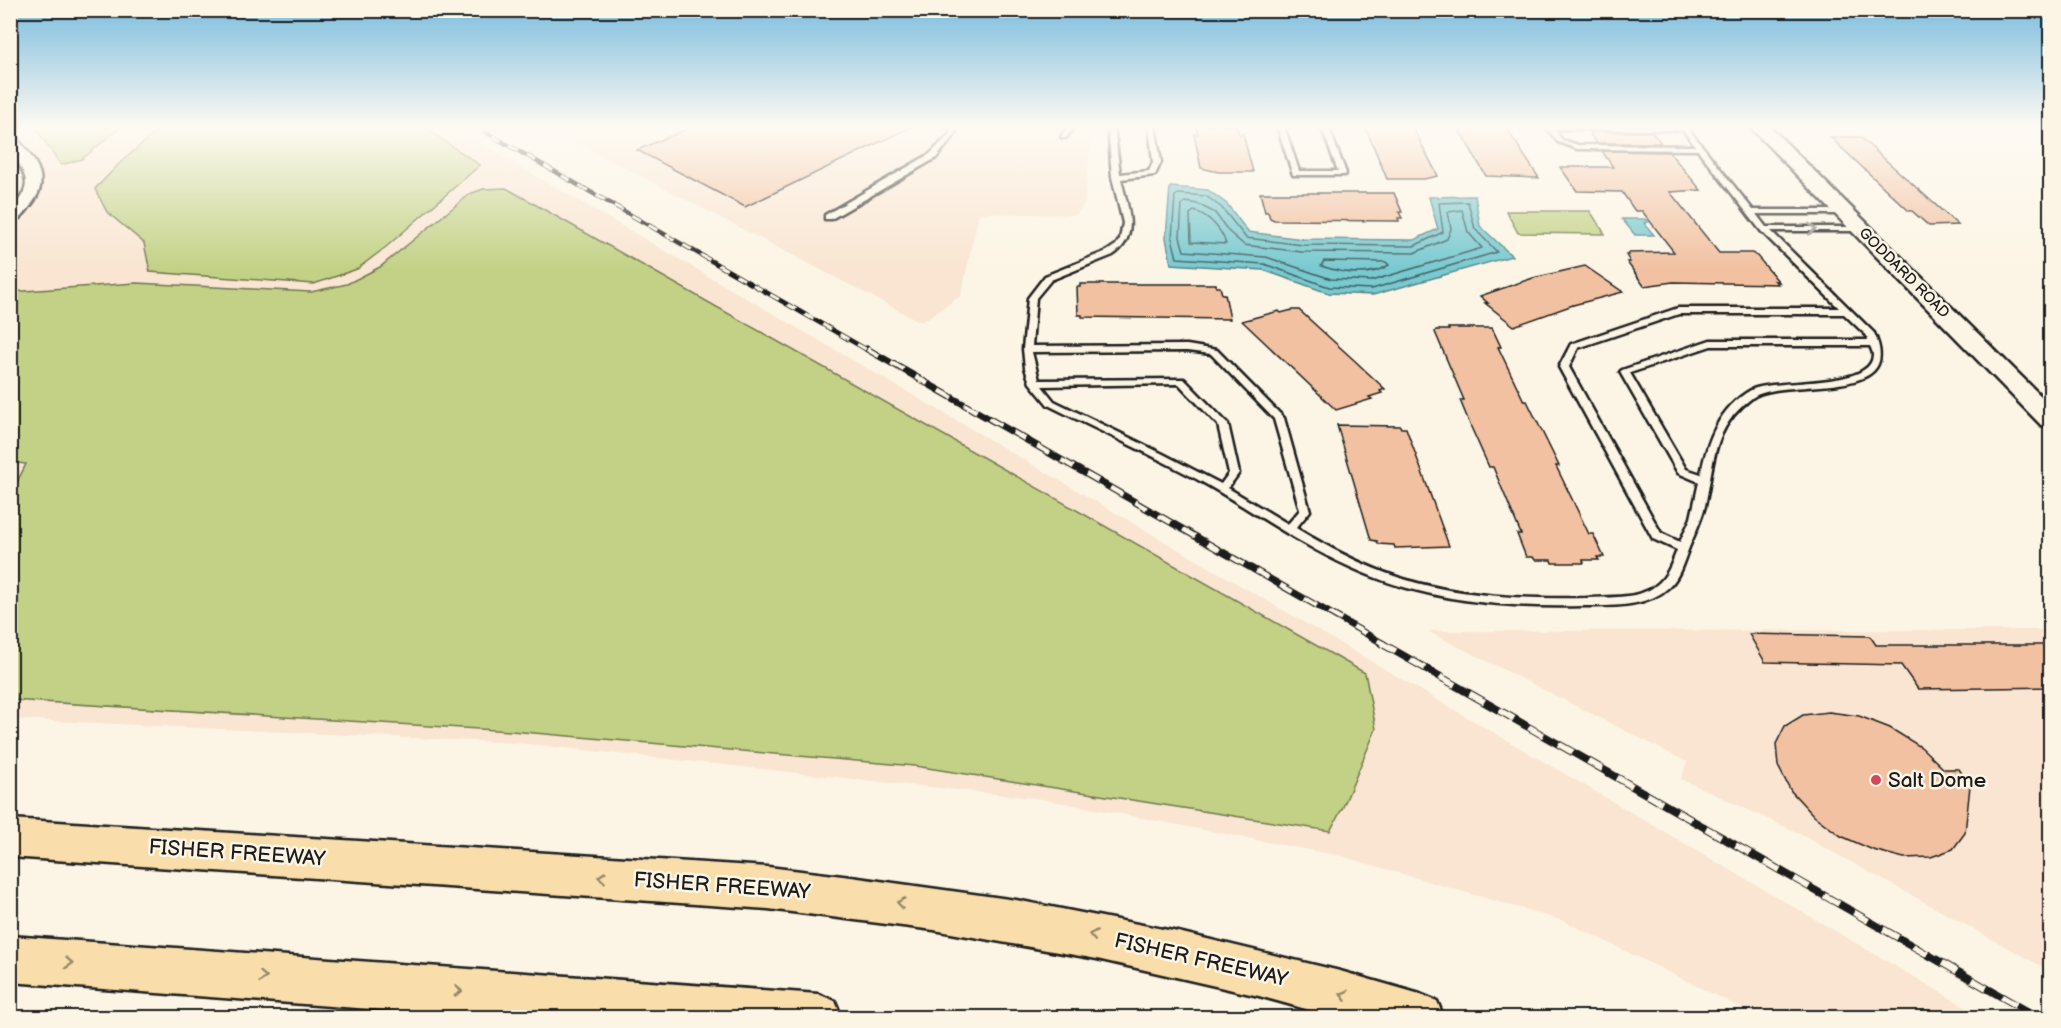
<svg xmlns="http://www.w3.org/2000/svg" width="2061" height="1028" font-family="'Balsamiq Sans',sans-serif">
<style>
.built{fill:#f9e5d1}
.green{fill:#c2d185;stroke:#6f7650;stroke-width:1.5}
.water{fill:#78c9d0;stroke:#538488;stroke-width:1.5}
.lines{fill:none;stroke-linecap:round;stroke-linejoin:round}
.shore{stroke:#416164;stroke-width:1.5}
.building{fill:#f1c1a1;stroke:#1c1c1c;stroke-width:1.5}
.lane-casing{stroke:#1c1c1c;stroke-width:5}
.street-casing{stroke:#1c1c1c;stroke-width:5}
.secondary-casing{stroke:#1c1c1c;stroke-width:5}
.highway-casing{stroke:#1c1c1c;stroke-width:5}
.lane{fill:#fcf5e5;fill-rule:evenodd}
.street{fill:#fcf5e5;fill-rule:evenodd}
.secondary{fill:#fcf5e5;fill-rule:evenodd}
.highway{fill:#f9deab;fill-rule:evenodd}
.rail-far2-casing{stroke:#1c1c1c;stroke-width:4.5}
.rail-far1-casing{stroke:#1c1c1c;stroke-width:7}
.rail-casing{stroke:#1c1c1c;stroke-width:8}
.rail-far2{stroke:#fcf5e5;stroke-width:3;stroke-dasharray:10;stroke-linecap:butt}
.rail-far1{stroke:#fcf5e5;stroke-width:4.5;stroke-dasharray:14;stroke-linecap:butt}
.rail{stroke:#fcf5e5;stroke-width:6;stroke-dasharray:17;stroke-linecap:butt}
.oneway{stroke:#97938b}
.oneway2{stroke:#96876b}
.poi-dot{fill:#d1495b;stroke:#fcf5e5;stroke-width:2}
.labels{text-anchor:middle;dominant-baseline:central;stroke-width:5;stroke-linejoin:round;paint-order:stroke}
.far-street-label{font-size:15px;fill:#1c1c1c;stroke:#fcf5e5}
.near-poi-label{font-size:21px;fill:#1c1c1c;stroke:#fcf5e5;text-anchor:start}
.near-street-label{font-size:21px;fill:#1c1c1c;stroke:#fcf5e5}
</style>
<rect width="100%" height="100%" fill="#fcf5e5"/>
<filter id="ink" filterUnits="userSpaceOnUse"><feTurbulence type="fractalNoise" baseFrequency=".0167" numOctaves="2"/><feDisplacementMap in="SourceGraphic" scale="12" xChannelSelector="R" yChannelSelector="G"/><feConvolveMatrix kernelMatrix="1 2 1 2 8 2 1 2 1" color-interpolation-filters="sRGB"/></filter>
<g filter="url(#ink)">
<g class="built">
<polygon points="11,126 450,126 1983,1017 1760,1017 1564,921 1341,856 1042,799 517,743 11,719"/>
<polygon points="544,126 1092,126 1085,203 1076,215 979,213 961,296 921,322"/>
<polygon points="2050,630 2050,971 1794,831 1681,779 1687,762 1427,631"/>
</g>
<g class="green">
<polygon points="34,126 122,126 82,159 61,165"/>
<polygon points="163,126 422,126 480,165 386,247 357,269 314,284 150,272 144,243 107,212 95,189 121,162"/>
<polygon points="506,188 1365,673 1376,729 1343,807 1330,831 915,766 511,731 11,700 11,494 26,464 11,462 11,292 136,283 311,292 347,284 380,267 470,194 483,189"/>
<polygon points="1506,211 1590,211 1605,234 1518,233"/>
</g>
<g class="water">
<polygon points="1170,187 1208,190 1227,204 1248,232 1303,239 1414,240 1438,229 1429,197 1475,196 1480,226 1512,256 1373,295 1328,293 1263,270 1171,264 1166,238"/>
<polygon points="1622,219 1645,219 1648,222 1644,223 1654,235 1635,235"/>
</g>
<g class="lines">
<g class="shore">
<polygon points="1178,194 1206,196 1222,208 1246,238 1303,245 1414,246 1443,232 1439,203 1468,202 1475,229 1497,252 1372,289 1329,287 1264,264 1177,258 1172,238 1175,196"/>
<polygon points="1185,202 1198,204 1215,213 1229,232 1244,245 1302,252 1414,253 1447,239 1451,229 1448,212 1462,210 1468,232 1482,248 1371,281 1331,279 1266,257 1184,251 1180,237 1182,204"/>
<path d="M1194 211C1209 215 1222 230 1226 244L1191 242 1190 214Z"/>
<path d="M1324 261 1386 262 1389 265C1369 278 1342 273 1321 266Z"/>
</g>
</g>
<g class="building">
<polygon points="694,126 913,126 745,207 637,150"/>
<polygon points="1196,126 1236,126 1239,134 1243,134 1253,172 1218,172 1201,168 1194,134 1198,134"/>
<polygon points="1365,126 1412,126 1438,176 1424,179 1387,179"/>
<polygon points="1457,126 1505,126 1539,178 1486,176"/>
<polygon points="1589,132 1652,132 1661,143 1596,143"/>
<polygon points="1830,137 1860,137 1958,225 1929,226 1912,211 1909,211"/>
<polygon points="1602,151 1669,152 1701,190 1670,192 1719,253 1752,253 1757,256 1779,282 1775,281 1778,284 1673,282 1644,286 1627,262 1630,262 1626,255 1629,255 1628,253 1674,252 1642,211 1635,211 1622,192 1577,191 1560,167 1613,167"/>
<polygon points="1260,193 1394,193 1402,212 1399,212 1402,218 1398,218 1399,221 1274,220 1270,218 1268,212 1265,212"/>
<polygon points="1585,266 1623,292 1573,305 1514,326 1485,303 1488,303 1480,296 1533,278"/>
<polygon points="1080,284 1216,284 1216,287 1220,287 1222,294 1225,294 1230,319 1082,317 1082,315 1078,315 1077,287 1080,287"/>
<polygon points="1292,310 1299,310 1354,360 1385,389 1380,391 1382,393 1369,397 1372,399 1336,410 1242,321 1279,311 1281,313"/>
<polygon points="1448,328 1492,328 1501,347 1498,347 1524,401 1527,401 1559,466 1556,466 1589,534 1593,534 1604,557 1597,557 1599,560 1583,560 1584,563 1552,563 1551,560 1535,560 1533,557 1526,557 1517,534 1521,534 1493,467 1489,467 1471,427 1460,400 1464,400 1435,332 1436,330 1449,330"/>
<polygon points="1337,425 1400,426 1401,428 1406,428 1449,546 1395,548 1394,545 1378,544 1377,541 1371,540"/>
<polygon points="1749,634 1870,636 1876,645 2050,645 2050,687 1918,689 1901,665 1765,662"/>
<polygon points="1829,712 1859,716 1890,728 1921,747 1944,769 1959,769 1970,786 1965,833 1953,849 1931,857 1904,858 1873,850 1841,836 1814,816 1791,791 1778,766 1776,744 1785,726 1803,715"/>
</g>
<g class="lines">
<defs>
<g id="lane">
<polygon points="951,126 957,126 955,135 936,158 831,219 825,219 825,215 930,154 950,134"/>
<polygon points="1068,126 1075,126 1066,138 1062,138 1061,137"/>
<path d="M1108 126H1114L1120 174 1149 171 1153 162 1149 126H1155L1161 162 1155 175 1121 179C1127 206 1141 236 1113 255L1051 280 1036 298 1032 346 1187 345 1217 350 1284 418 1310 511 1296 528C1329 548 1363 566 1400 578 1459 597 1523 599 1586 598 1606 597 1630 599 1649 590 1666 581 1671 566 1677 550L1653 539 1559 367 1570 346 1571 344 1678 308H1839L1761 231 1698 150 1577 149 1558 142 1545 126 1687 127 1753 210H1847L1848 212 1844 214H1756L1766 227H1863V231H1771L1874 333C1908 406 1783 375 1752 398 1711 429 1715 461 1705 506 1701 521 1694 535 1688 550 1683 563 1679 578 1669 587 1647 608 1610 606 1583 606 1503 608 1423 601 1350 567 1299 544 1253 511 1204 483 1153 455 1100 431 1048 405L1030 383 1025 368 1023 349 1028 298 1045 276 1107 251 1116 245 1120 239 1123 223 1112 177ZM1554 129 1683 130 1695 146 1578 145 1562 140ZM1679 314H1844L1867 336 1868 340H1710L1622 370 1620 372 1678 473 1699 482 1691 518 1680 542 1661 533 1569 367 1578 348ZM1711 346H1870C1871 349 1873 351 1873 355 1872 390 1774 378 1751 390 1719 408 1707 441 1701 474L1686 469 1630 373ZM1187 351 1211 354 1274 419 1300 510 1288 524 1228 488 1239 473 1228 424 1184 379 1039 380 1032 352ZM1179 384 1218 425 1229 473 1221 484 1163 454 1054 401 1042 386Z"/>
<polygon points="1277,126 1284,126 1299,171 1338,171 1321,126 1328,126 1346,173 1345,175 1293,175"/>
</g>
<path id="street" d="M10 135 15 136C33 159 53 177 31 205 26 212 19 221 10 223V210C46 176 10 169 10 135Z"/>
<polygon id="secondary" points="1749,126 1769,126 2050,405 2050,427 2041,425"/>
<g id="highway">
<polygon points="10,819 768,867 851,877 1016,900 1178,932 1340,971 1420,994 1437,1001 1444,1018 1338,1018 1259,996 1097,959 934,930 768,909 10,857"/>
<polygon points="10,936 818,994 835,1001 842,1018 490,1018 10,982"/>
</g>
</defs>
<use href="#lane" class="lane-casing"/>
<use href="#street" class="street-casing"/>
<use href="#secondary" class="secondary-casing"/>
<use href="#highway" class="highway-casing"/>
<use href="#lane" class="lane"/>
<use href="#street" class="street"/>
<use href="#secondary" class="secondary"/>
<use href="#highway" class="highway"/>
<defs>
<polyline id="rail-far2" points="475,126 869,351"/>
<polyline id="rail-far1" points="867,349 1384,644"/>
<polyline id="rail" points="1381,643 2039,1018"/>
</defs>
<use href="#rail-far2" class="rail-far2-casing"/>
<use href="#rail-far1" class="rail-far1-casing"/>
<use href="#rail" class="rail-casing"/>
<use href="#rail-far2" class="rail-far2"/>
<use href="#rail-far1" class="rail-far1"/>
<use href="#rail" class="rail"/>
</g>
<defs><path id="oneway-chevron" d="M-2-3.5L2.5 0L-2 3.5" fill="none" stroke-width="1.6" stroke-linecap="round" stroke-linejoin="round" transform="scale(1.5)"/></defs>
<use class="oneway" href="#oneway-chevron" transform="translate(1812 229)"/>
<g class="oneway2">
<use href="#oneway-chevron" transform="translate(602 877) rotate(-176)"/>
<use href="#oneway-chevron" transform="translate(901 903) rotate(-172)"/>
<use href="#oneway-chevron" transform="translate(1093 935) rotate(-169)"/>
<use href="#oneway-chevron" transform="translate(69 963) rotate(4)"/>
<use href="#oneway-chevron" transform="translate(263 977) rotate(4)"/>
<use href="#oneway-chevron" transform="translate(458 991) rotate(4)"/>
<use href="#oneway-chevron" transform="translate(1344 995) rotate(-165)"/>
</g>
</g>
<linearGradient id="sky" x2="0" y2="1"><stop stop-color="#7bbcde"/><stop offset="0.47" stop-color="#fefaf3"/><stop offset="1" stop-color="#fefaf3" stop-opacity="0"/></linearGradient>
<rect width="2061" height="270" fill="url(#sky)"/>
<circle class="poi-dot" cx="1876" cy="780" r="6"/>
<g class="labels">
<g class="far-street-label">
<text transform="translate(1904 273) rotate(45)">GODDARD ROAD</text>
</g>
<g class="near-poi-label">
<text x="1888" y="780">Salt Dome</text>
</g>
<g class="near-street-label">
<text transform="translate(237 853) rotate(4)">FISHER FREEWAY</text>
<text transform="translate(722 886) rotate(4)">FISHER FREEWAY</text>
<text transform="translate(1201 960) rotate(13)">FISHER FREEWAY</text>
</g>
</g>
<rect width="2061" height="1028" fill="none" stroke="#fcf5e5" stroke-width="36"/>
<rect x="18" y="18" width="2025" height="992" fill="none" stroke="#1c1c1c" stroke-width="2" filter="url(#ink)"/>
</svg>
